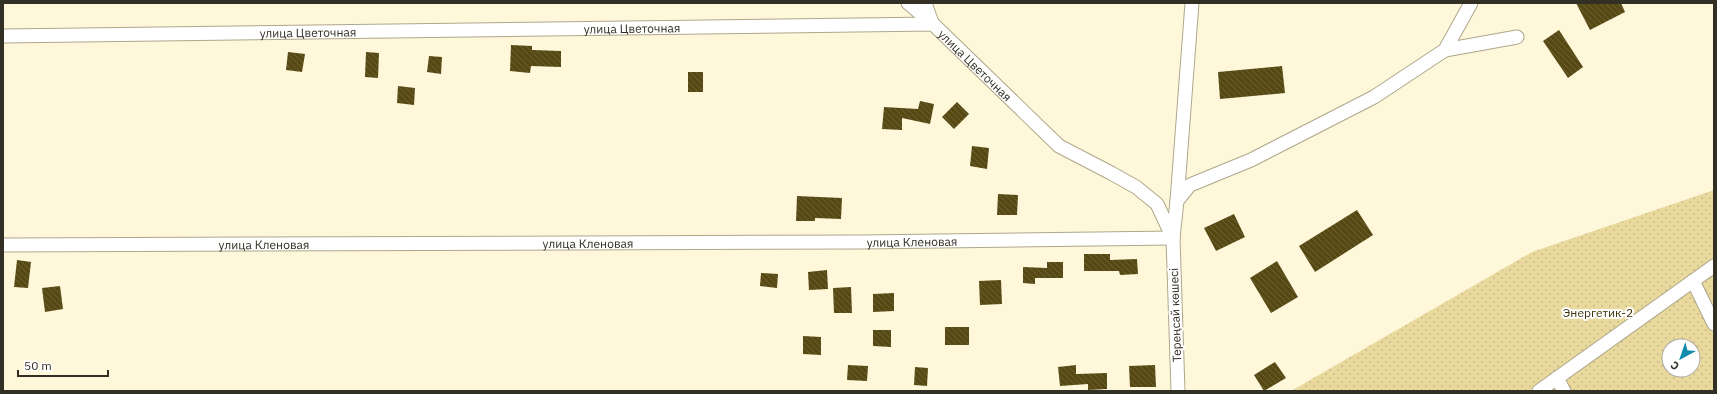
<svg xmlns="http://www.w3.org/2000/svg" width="1717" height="394" font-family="'IBM Plex Sans',sans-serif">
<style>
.garden{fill:url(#garden-dots);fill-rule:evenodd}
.building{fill:url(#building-back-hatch)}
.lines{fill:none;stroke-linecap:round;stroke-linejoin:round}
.minor-casing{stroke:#aea78b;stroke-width:15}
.minor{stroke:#fff;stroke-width:13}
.labels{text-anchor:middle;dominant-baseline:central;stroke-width:4;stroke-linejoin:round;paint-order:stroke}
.street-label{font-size:12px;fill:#322f24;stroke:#fff}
.park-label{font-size:12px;fill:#3d3307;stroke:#fff}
</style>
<defs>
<pattern id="garden-dots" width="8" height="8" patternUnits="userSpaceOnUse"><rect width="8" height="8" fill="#e9d99d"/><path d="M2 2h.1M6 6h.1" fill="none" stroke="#c8bb87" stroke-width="1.8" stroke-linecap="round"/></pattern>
<pattern id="building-back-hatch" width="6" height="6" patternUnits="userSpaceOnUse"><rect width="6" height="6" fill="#564913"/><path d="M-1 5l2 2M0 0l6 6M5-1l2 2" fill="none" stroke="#6c6135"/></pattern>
</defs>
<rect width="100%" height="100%" fill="#fff7da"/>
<path class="garden" d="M1714 190V391H1291L1532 252ZM1669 346H1693V370H1669Z"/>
<g class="building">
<polygon points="1576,3 1621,3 1625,12 1590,30"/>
<polygon points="1559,30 1583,67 1568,78 1543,41"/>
<polygon points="511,45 532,46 532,50 561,51 561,67 531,66 530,73 510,71"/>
<polygon points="288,52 305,54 302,72 286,70"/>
<polygon points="366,52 379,53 378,78 365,77"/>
<polygon points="429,56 442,57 441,74 427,72"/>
<polygon points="1282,66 1285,93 1220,99 1218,72"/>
<rect x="688" y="72" width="15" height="20"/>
<polygon points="398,86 415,88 414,105 397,103"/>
<polygon points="920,101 934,104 930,124 902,118 902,130 882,129 884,107 918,109"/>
<polygon points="957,102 969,114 954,129 942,117"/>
<polygon points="972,146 989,148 987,169 970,166"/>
<polygon points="998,194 1018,195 1017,215 997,215"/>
<polygon points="797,196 842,198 841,219 815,218 815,221 796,221"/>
<polygon points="1357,210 1373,235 1315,272 1299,246"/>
<polygon points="1234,214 1245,237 1216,251 1204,228"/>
<polygon points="1084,254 1110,254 1110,260 1137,259 1138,274 1120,275 1119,271 1084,271"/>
<polygon points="17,260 31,262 28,288 14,287"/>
<polygon points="1277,261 1298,297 1271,313 1250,278"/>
<polygon points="1047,262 1063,262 1063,278 1035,278 1035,284 1023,283 1023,267 1047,268"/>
<polygon points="827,270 828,289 809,290 808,272"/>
<polygon points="761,273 778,274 777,288 760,286"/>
<polygon points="1001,280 1002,304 980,305 979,281"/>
<polygon points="60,286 63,309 45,312 42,288"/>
<polygon points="851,287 852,313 834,313 833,288"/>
<polygon points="894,293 894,311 873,312 873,294"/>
<rect x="945" y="327" width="24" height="18"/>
<polygon points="873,330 891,330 891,347 873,346"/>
<polygon points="803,336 821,337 821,355 803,354"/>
<polygon points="1275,362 1286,378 1264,391 1254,375"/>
<polygon points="848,365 868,366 867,381 847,380"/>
<polygon points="1076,365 1076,374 1107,373 1107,389 1088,390 1088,384 1060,386 1058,367"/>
<polygon points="1155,365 1156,387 1130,387 1129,366"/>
<polygon points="915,367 928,368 927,386 914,385"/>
</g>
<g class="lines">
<defs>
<g id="minor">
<polyline points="908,3 933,24"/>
<polyline points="925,3 932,23"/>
<path id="s1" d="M3 36 933 24 1059 146 1111 173 1136 187 1157 204 1173 238"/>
<polyline points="1445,50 1517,37"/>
<polyline points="1177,201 1192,3"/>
<path id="s2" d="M3 245 862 242 1173 238"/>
<polyline points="1693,281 1714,324"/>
<polyline points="1557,378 1564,391"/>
<polyline points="1178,391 1173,238 1177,201 1190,185 1251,160 1374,97 1445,50 1471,3"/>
<polyline points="1539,391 1714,266"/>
</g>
</defs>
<use href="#minor" class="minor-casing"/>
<use href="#minor" class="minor"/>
</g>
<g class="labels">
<g class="street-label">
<text stroke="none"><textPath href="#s1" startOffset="629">улица Цветочная</textPath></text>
<text stroke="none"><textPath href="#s1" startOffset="305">улица Цветочная</textPath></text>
<text stroke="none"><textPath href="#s1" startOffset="989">улица Цветочная</textPath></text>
<text stroke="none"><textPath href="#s2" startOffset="909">улица Кленовая</textPath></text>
<text stroke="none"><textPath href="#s2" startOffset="585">улица Кленовая</textPath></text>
<text stroke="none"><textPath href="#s2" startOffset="261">улица Кленовая</textPath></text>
<text transform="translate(1175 315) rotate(-92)">Тереңсай көшесі</text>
</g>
<g class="park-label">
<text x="1598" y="312">Энергетик-2</text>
</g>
</g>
<rect width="1717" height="394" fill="none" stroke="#322f24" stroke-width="8"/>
<g transform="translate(1681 358) rotate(220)"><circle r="19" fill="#ffffff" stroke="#adaca7"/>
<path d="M0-3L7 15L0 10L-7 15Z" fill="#138cae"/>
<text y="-6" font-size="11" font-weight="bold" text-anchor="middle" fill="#322f24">С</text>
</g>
<path d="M18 370v6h90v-6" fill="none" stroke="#322f24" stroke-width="2"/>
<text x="24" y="370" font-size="12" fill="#322f24" stroke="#ffffff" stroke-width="3" paint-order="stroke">50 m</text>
</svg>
